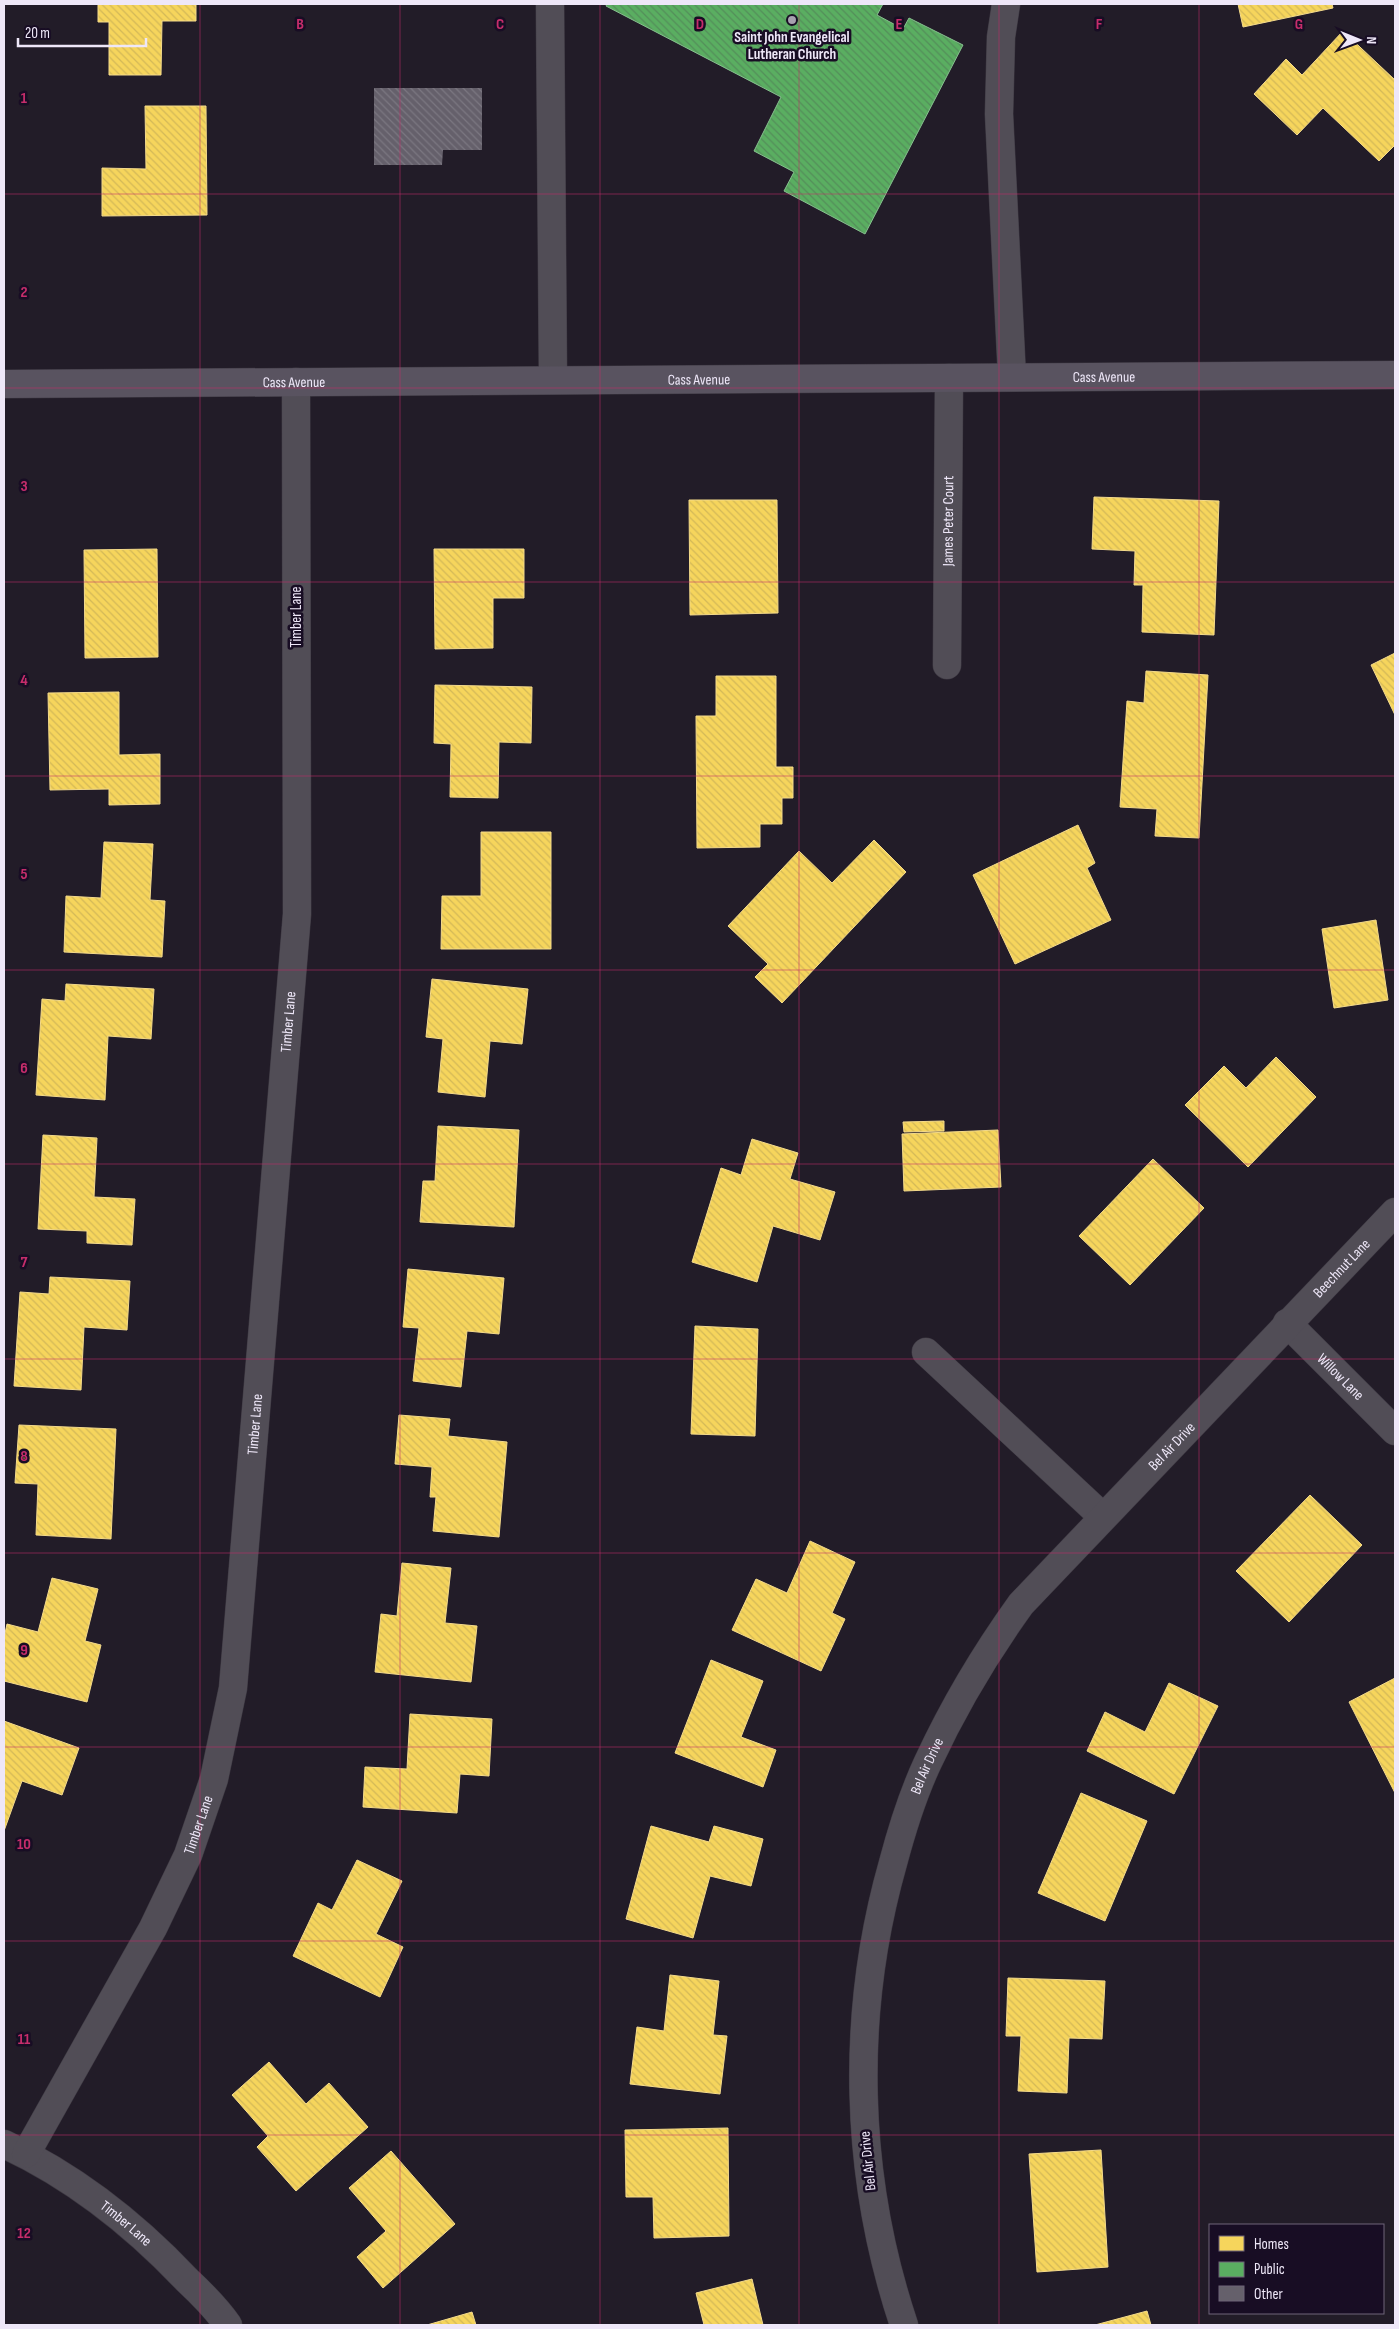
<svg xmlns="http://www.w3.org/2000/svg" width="1399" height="2329" font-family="'Sofia Sans Condensed',sans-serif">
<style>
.homes{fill:url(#homes-back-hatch);stroke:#f4da8b}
.public{fill:url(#public-back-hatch);stroke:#86bf8e}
.building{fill:url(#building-back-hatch)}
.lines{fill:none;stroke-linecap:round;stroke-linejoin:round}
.minor-casing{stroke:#3d3842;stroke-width:29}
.major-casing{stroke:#3d3842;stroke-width:29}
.minor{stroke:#514d56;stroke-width:28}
.major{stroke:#595360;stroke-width:28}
.grid{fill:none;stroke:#c62d6b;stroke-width:1;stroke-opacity:0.55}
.poi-dot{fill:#a7a0af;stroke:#180d24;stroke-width:2}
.labels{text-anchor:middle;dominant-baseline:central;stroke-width:5;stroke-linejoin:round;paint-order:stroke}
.poi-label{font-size:15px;font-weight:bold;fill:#eee7f8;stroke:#180d24}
.street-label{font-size:15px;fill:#eee7f8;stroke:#180d24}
.grid-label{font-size:16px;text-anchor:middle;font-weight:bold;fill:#c62d6b;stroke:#180d24;stroke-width:5;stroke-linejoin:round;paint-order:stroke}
</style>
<defs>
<pattern id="homes-back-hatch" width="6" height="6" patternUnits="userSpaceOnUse" patternTransform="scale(1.25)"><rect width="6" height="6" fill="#f6d55c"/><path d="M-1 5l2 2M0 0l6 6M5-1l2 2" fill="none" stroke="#d3b858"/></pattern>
<pattern id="public-back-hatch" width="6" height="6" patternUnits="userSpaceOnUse" patternTransform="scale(1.25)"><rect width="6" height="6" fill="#5aae61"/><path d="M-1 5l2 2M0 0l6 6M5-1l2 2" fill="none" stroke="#548e5a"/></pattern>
<pattern id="building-back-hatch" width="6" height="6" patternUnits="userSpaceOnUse" patternTransform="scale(1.25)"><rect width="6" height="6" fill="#65606b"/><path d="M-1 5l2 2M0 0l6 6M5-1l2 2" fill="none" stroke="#7b7781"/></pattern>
</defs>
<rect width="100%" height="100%" fill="#221c28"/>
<g class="homes">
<polygon points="98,4 196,4 196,21 162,21 161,75 109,75 109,22 98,22"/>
<polygon points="1238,4 1332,4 1333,8 1243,27"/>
<polygon points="1343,31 1395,80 1395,145 1379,161 1323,108 1297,135 1254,94 1286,59 1302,75"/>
<polygon points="145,106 206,106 207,215 102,216 102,168 146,169"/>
<polygon points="1094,497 1219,501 1214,635 1142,632 1143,585 1134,585 1135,551 1092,549"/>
<polygon points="689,500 777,500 778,613 690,615"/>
<polygon points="157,549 158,657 85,658 84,550"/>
<polygon points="434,549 524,549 524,598 493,598 493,648 435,649"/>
<polygon points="1395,653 1395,715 1371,665"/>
<polygon points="1146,671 1208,675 1199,838 1155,836 1157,809 1120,807 1127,701 1144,703"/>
<polygon points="716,676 776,676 776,767 793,767 793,798 782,798 782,824 760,824 760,847 697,848 696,716 716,716"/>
<polygon points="435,685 532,687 531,743 499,742 498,798 450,797 451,744 434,743"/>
<polygon points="119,692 119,755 160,754 160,804 109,805 109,789 50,790 48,693"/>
<polygon points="1078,825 1095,863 1087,868 1111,920 1015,964 973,875"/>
<polygon points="481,832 551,832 551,949 441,949 442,896 481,896"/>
<polygon points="874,840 906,872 782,1003 755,977 768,964 728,926 799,851 832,883"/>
<polygon points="104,842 153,844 150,900 165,901 162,957 64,952 66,896 101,898"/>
<polygon points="1376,920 1388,1000 1334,1008 1322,929"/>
<polygon points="432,979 528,989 522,1044 490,1041 485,1097 438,1092 443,1039 426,1037"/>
<polygon points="66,984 154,989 151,1039 108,1036 105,1100 36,1095 42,999 65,1001"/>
<polygon points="1276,1057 1316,1097 1248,1167 1185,1105 1224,1066 1246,1088"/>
<polygon points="944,1121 944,1131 904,1132 903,1122"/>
<polygon points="438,1126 519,1130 514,1227 420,1222 423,1181 435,1181"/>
<polygon points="998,1130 1001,1187 904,1191 902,1134"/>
<polygon points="43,1135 97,1138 94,1197 135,1199 132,1245 87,1243 87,1231 38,1229"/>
<polygon points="752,1139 798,1153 790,1179 835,1192 820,1240 773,1226 757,1282 692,1262 721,1168 741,1175"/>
<polygon points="1153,1159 1204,1208 1130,1285 1079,1236"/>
<polygon points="408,1269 504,1278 499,1334 467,1331 461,1387 413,1381 419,1328 403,1327"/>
<polygon points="50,1277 130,1281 127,1330 84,1327 81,1390 14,1386 20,1292 49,1294"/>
<polygon points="695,1326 758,1329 755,1436 691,1434"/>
<polygon points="399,1415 450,1419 448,1436 507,1442 499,1537 433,1531 436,1497 430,1497 432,1467 395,1464"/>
<polygon points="19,1425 116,1429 111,1539 36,1535 38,1484 15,1483"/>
<polygon points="1310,1495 1362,1545 1289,1622 1236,1571"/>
<polygon points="810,1541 855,1562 832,1613 845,1619 821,1671 732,1630 756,1579 787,1593"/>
<polygon points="402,1563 451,1568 445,1623 477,1626 471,1682 375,1672 381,1614 397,1616"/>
<polygon points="52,1578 98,1589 85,1641 101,1645 87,1702 4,1681 4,1638 7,1624 38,1632"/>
<polygon points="711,1660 763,1681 741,1737 776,1750 763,1787 675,1753"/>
<polygon points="1395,1678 1395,1793 1349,1702"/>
<polygon points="1169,1683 1218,1706 1174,1794 1087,1751 1105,1712 1145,1732"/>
<polygon points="410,1714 492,1719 489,1776 460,1774 457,1813 363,1807 365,1767 407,1769"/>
<polygon points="4,1721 79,1748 62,1795 22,1781 4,1831"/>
<polygon points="1081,1793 1147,1821 1105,1921 1038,1893"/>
<polygon points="651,1826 709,1842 714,1826 763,1839 751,1886 710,1876 693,1938 626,1919"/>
<polygon points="357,1860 402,1881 376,1934 403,1947 380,1997 293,1956 318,1903 332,1910"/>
<polygon points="670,1975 719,1981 713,2035 727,2036 720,2094 630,2084 637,2027 664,2031"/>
<polygon points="1008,1978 1105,1981 1102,2039 1069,2038 1067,2093 1018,2091 1021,2036 1006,2036"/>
<polygon points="269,2062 306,2104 329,2083 368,2127 296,2191 257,2147 268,2136 232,2095"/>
<polygon points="728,2128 729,2236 654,2238 653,2197 626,2197 625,2130"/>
<polygon points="1101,2150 1108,2267 1037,2272 1029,2154"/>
<polygon points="391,2151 455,2224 383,2288 357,2257 386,2231 349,2188"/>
<polygon points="752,2279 763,2325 704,2325 696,2293"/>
<polygon points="1147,2311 1151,2325 1095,2325"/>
<polygon points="472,2312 476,2325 427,2325"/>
</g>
<polygon class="public" points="607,4 883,4 877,15 903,29 909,18 963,45 865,234 784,191 794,172 754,151 781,97 606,6"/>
<polygon class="building" points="374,88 482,88 482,150 443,150 442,165 374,165"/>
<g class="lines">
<defs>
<g id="minor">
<polyline points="550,4 553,380"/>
<polyline points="1006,4 1001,37 999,114 1012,377"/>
<path id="s1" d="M947 665 949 378"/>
<path id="s2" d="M1287 1323 1395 1431"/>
<polyline points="926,1352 1103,1517"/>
<path id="s3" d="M4 2144C73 2176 135 2225 187 2280 202 2294 216 2308 228 2325"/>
<path id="s4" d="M26 2154 153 1928 188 1855 214 1779 233 1688 297 914 296 382"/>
<path id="s5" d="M904 2325C854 2176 850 2014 893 1863 902 1829 913 1794 928 1762 954 1706 985 1654 1021 1604L1395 1212"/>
</g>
<g id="major">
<path id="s6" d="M4 384 1395 375"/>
</g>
</defs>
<use href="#minor" class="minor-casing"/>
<use href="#major" class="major-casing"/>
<use href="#minor" class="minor"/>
<use href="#major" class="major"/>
</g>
<path class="grid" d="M200 4V2325M400 4V2325M600 4V2325M799 4V2325M999 4V2325M1199 4V2325M4 194H1395M4 388H1395M4 582H1395M4 776H1395M4 970H1395M4 1164H1395M4 1359H1395M4 1553H1395M4 1747H1395M4 1941H1395M4 2135H1395"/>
<circle class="poi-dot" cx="792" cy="20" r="5"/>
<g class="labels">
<g class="poi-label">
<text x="792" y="37">Saint John Evangelical<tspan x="792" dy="17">Lutheran Church</tspan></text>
</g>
<g class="street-label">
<text stroke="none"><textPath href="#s6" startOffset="1100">Cass Avenue</textPath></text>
<text stroke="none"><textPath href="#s6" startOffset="695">Cass Avenue</textPath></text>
<text stroke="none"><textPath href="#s6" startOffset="290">Cass Avenue</textPath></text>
<text stroke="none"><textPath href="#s1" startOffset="144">James Peter Court</textPath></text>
<text transform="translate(296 617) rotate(-90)">Timber Lane</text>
<text stroke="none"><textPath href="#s4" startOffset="1182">Timber Lane</textPath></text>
<text stroke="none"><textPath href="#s5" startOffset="1224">Beechnut Lane</textPath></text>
<text stroke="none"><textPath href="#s2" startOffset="76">Willow Lane</textPath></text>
<text stroke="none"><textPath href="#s4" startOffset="778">Timber Lane</textPath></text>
<text stroke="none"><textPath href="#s5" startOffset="978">Bel Air Drive</textPath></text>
<text stroke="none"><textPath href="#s5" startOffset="572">Bel Air Drive</textPath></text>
<text stroke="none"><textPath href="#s4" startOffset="372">Timber Lane</textPath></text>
<text transform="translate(868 2161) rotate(-96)">Bel Air Drive</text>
<text stroke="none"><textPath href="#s3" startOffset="146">Timber Lane</textPath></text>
</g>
</g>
<g class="grid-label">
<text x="300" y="29">B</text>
<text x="500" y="29">C</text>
<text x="700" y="29">D</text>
<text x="899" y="29">E</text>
<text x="1099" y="29">F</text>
<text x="1299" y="29">G</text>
<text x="24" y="103">1</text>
<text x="24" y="297">2</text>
<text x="24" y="491">3</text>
<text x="24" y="685">4</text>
<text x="24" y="879">5</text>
<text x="24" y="1073">6</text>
<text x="24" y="1267">7</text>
<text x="24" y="1461">8</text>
<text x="24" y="1655">9</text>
<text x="24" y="1849">10</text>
<text x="24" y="2044">11</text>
<text x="24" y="2238">12</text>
</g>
<rect width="1399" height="2329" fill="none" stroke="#eee7f8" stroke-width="10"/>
<rect x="1209" y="2224" width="175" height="90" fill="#180d24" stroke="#6e6479"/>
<rect x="1219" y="2236" width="25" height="15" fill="#f6d55c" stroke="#6e6479"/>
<text x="1254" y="2249" font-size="15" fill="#eee7f8">Homes</text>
<rect x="1219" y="2262" width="25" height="15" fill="#5aae61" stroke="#6e6479"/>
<text x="1254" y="2274" font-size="15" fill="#eee7f8">Public</text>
<rect x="1219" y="2286" width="25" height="15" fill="#65606b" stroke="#6e6479"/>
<text x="1254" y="2299" font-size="15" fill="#eee7f8">Other</text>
<g transform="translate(1359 40) rotate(91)" stroke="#180d24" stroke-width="4" paint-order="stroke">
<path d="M0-4L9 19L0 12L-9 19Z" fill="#eee7f8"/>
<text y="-8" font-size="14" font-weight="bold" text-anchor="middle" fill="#eee7f8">N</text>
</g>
<path d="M18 38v8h128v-8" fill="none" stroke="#eee7f8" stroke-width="2.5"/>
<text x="25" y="38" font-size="15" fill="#eee7f8" stroke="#180d24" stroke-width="4" paint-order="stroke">20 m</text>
</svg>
